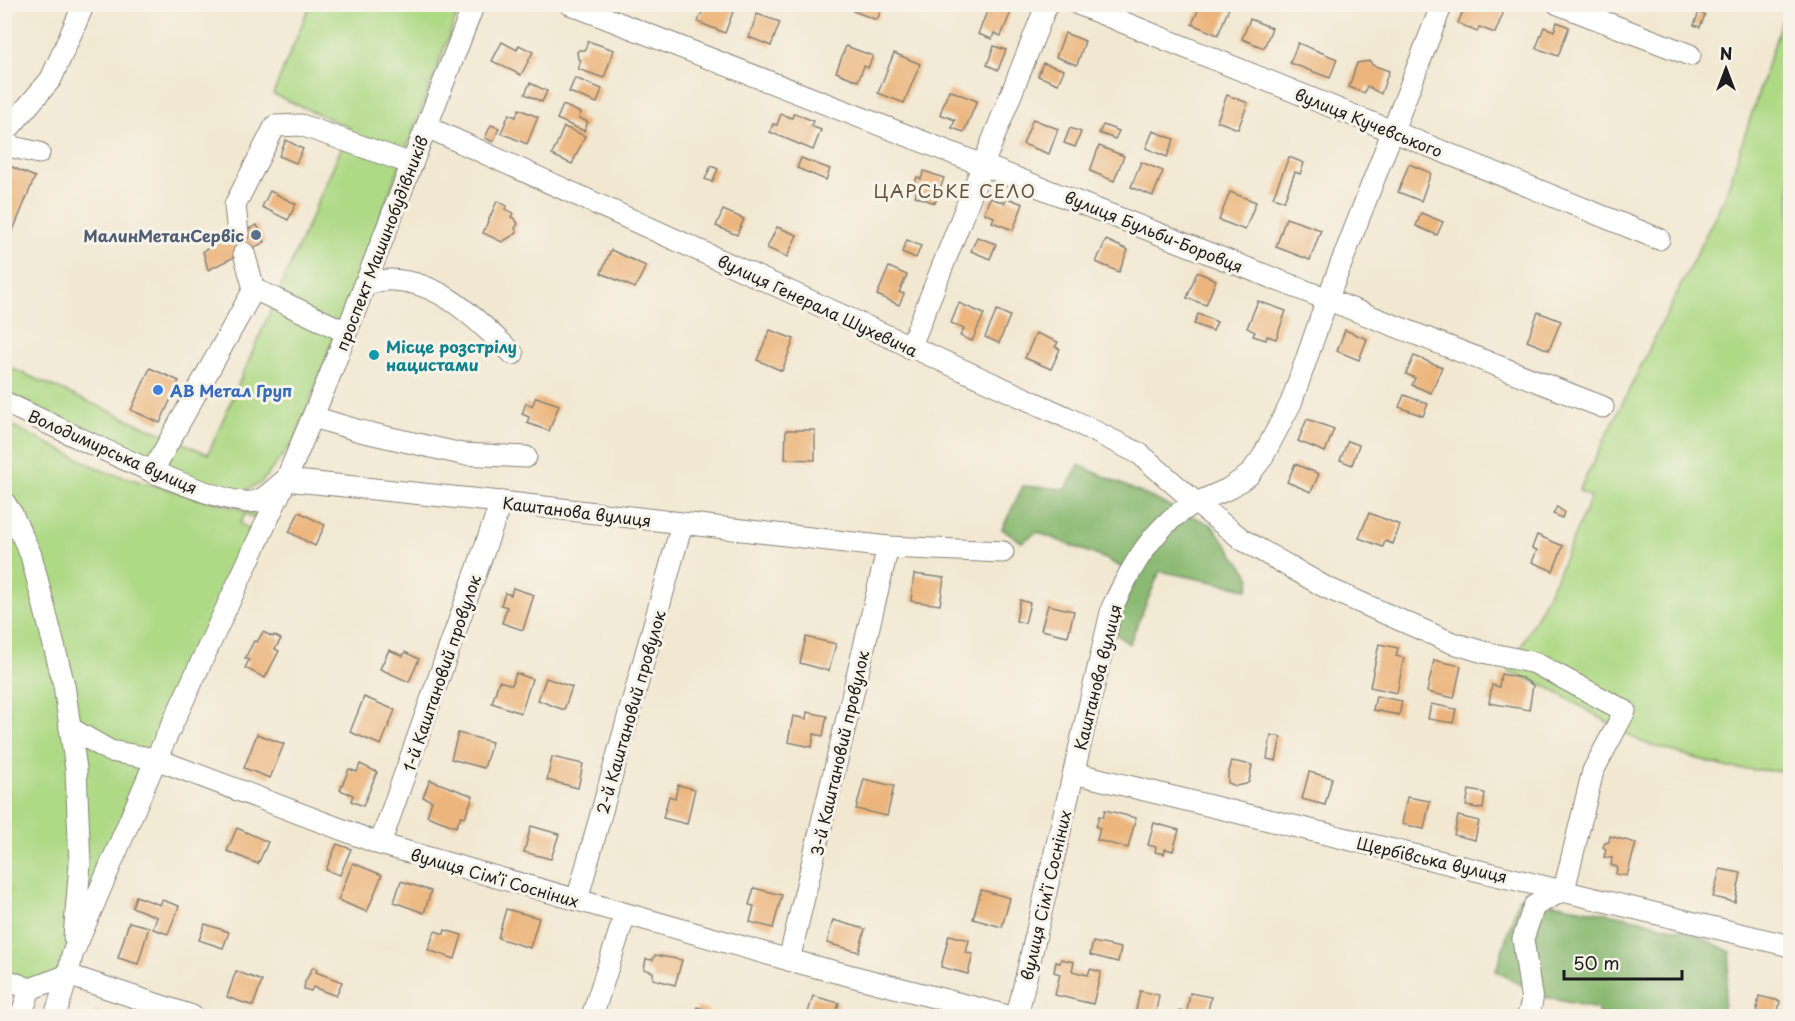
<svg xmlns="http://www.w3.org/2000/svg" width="1795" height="1021" font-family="'Playpen Sans',sans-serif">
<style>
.green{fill:#aed985;stroke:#657a50;stroke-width:1.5;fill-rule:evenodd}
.forest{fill:#8ab972;stroke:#536a47;stroke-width:1.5}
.building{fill:#ecb57d}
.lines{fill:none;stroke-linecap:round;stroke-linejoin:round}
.minor-casing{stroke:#878277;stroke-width:23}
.minor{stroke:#fff;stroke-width:21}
.service-dot{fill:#5c6f8a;stroke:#f7f3e8;stroke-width:2}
.culture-dot{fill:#0f9aa8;stroke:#f7f3e8;stroke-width:2}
.shop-dot{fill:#3f7fe0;stroke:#f7f3e8;stroke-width:2}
.labels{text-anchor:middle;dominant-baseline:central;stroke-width:6;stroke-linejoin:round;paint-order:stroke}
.street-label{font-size:16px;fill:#1c1c1c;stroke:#f7f3e8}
.service-label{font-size:16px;font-weight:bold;fill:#4e5e75;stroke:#f7f3e8;text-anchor:end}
.culture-label{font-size:16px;font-weight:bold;fill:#0d838f;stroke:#f7f3e8;text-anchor:start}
.shop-label{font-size:16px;font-weight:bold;fill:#366cbe;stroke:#f7f3e8;text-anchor:start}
.neighbourhood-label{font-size:18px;letter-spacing:1.5px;fill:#65523e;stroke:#f7f3e8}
</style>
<rect width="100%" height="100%" fill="#f7f3e8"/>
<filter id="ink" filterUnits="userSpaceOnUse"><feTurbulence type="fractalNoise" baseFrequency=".0167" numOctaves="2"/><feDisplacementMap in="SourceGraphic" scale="12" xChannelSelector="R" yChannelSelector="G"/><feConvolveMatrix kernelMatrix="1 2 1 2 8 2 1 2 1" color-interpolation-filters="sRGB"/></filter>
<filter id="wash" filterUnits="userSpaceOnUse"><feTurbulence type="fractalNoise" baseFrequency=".008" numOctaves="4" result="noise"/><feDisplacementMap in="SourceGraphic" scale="24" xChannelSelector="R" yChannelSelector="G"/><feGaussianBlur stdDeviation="1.35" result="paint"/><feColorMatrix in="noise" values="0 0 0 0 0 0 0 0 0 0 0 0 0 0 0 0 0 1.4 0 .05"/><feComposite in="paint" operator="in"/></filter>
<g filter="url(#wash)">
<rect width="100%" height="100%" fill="#f2e8d2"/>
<g class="green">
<polygon points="310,5 461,5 295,440 261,483 238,494 199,485 5,392 4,365 208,454 350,128 273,94"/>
<polygon points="1787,5 1790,5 1790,772 1729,768 1641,742 1546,686 1508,672 1555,580 1591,497 1579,491 1725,196"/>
<path d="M4 422 106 472 268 517 65 974 34 984 4 980ZM245 514 257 519 252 530 240 524Z"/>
</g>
<g class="forest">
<polygon points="1079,465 1212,525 1251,578 1248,589 1160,571 1129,644 1115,633 1117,616 1138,576 1106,559 1037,532 1022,542 1002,529 1023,486 1066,489"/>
<polygon points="1519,897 1622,916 1687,931 1731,952 1722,1016 1599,1016 1598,1009 1541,996 1496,971"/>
</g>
<g id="blocks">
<g class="building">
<polygon points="705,4 736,4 725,33 698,22"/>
<polygon points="856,4 879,4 883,6 877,20 853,11"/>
<polygon points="990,4 1011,12 1001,36 994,33 992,39 978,34"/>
<polygon points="1201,4 1220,4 1229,8 1218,35 1192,24"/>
<polygon points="1466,4 1500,4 1498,9 1504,11 1495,33 1479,27 1477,32 1458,23"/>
<polygon points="1699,12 1705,15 1700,27 1694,25"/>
<polygon points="757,14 780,22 771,46 749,37"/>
<polygon points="1250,19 1272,28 1264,48 1242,39"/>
<polygon points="1557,22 1569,27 1558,56 1536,48 1544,27 1554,31"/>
<polygon points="1065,33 1085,41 1077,65 1056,57"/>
<polygon points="588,41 614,50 604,78 578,69 581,60 578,59 577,52 579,50 585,50"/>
<polygon points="502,42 517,50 519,45 533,52 521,75 492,61"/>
<polygon points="1298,43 1337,59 1330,78 1290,63"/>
<polygon points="846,46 873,56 868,68 864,66 858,81 836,72"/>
<polygon points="994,46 1006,50 998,70 987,65"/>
<polygon points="894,53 920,64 904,103 878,93"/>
<polygon points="1370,61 1372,65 1389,71 1381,94 1367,86 1364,93 1349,87 1357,63"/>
<polygon points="1043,63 1064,70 1058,84 1038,76"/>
<polygon points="575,78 602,89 597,103 569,92"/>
<polygon points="530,83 547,91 542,102 525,94"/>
<polygon points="949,90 977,101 964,132 952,128 955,120 940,114"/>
<polygon points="1227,95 1248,103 1238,129 1217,121"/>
<polygon points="563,105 581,113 579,118 588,122 584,131 557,119"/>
<polygon points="519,109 538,117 527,144 501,133 509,114 516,117"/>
<polygon points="794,113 813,121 811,126 821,130 813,150 770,132 773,124 777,125 781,114 792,118"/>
<polygon points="1033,119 1058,129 1049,154 1023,144"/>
<polygon points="491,125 499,128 493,142 485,138"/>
<polygon points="1103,125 1119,131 1115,139 1099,133"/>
<polygon points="564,127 585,136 572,164 552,155"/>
<polygon points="1070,128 1081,132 1075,147 1064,143"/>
<polygon points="1153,131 1174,139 1167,157 1146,148"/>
<polygon points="286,140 303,149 296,163 279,156"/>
<polygon points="1099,146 1124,156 1114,181 1090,171"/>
<polygon points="1289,157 1304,163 1300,174 1295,172 1284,201 1273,197"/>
<polygon points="801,158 830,169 826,180 797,168"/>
<polygon points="1141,162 1163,171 1153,196 1131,187"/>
<polygon points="5,164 35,177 7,245 5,244"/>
<polygon points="1409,164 1431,173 1421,201 1398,192"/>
<polygon points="711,166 718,169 712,182 705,179"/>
<polygon points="924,171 944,178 935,203 915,196 918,186 914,185 917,177 921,179"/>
<polygon points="270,191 296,204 288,220 262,207"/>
<polygon points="1230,192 1256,202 1245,230 1219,220"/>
<polygon points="990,198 1005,203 1007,198 1023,204 1013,230 992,222 994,217 984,213"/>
<polygon points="497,201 507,206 505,209 513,213 511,217 515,219 518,224 515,228 517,233 502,242 483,233"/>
<polygon points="723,210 744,219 737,235 716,226"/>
<polygon points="1421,213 1443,222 1437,235 1416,226"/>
<polygon points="1286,218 1321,230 1310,260 1276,247"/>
<polygon points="257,225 265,242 208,270 203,251"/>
<polygon points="777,227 797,235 787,257 767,248"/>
<polygon points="977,237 996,244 990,259 971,251"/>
<polygon points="907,240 921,246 916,258 902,252"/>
<polygon points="1106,240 1128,250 1119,272 1096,262"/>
<polygon points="611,250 646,266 635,288 601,273"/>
<polygon points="889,267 907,275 899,292 904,294 899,305 877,295"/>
<polygon points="1197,272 1216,280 1206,305 1187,298"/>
<polygon points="1258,301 1286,311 1276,339 1267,336 1266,340 1253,336 1255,332 1247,328"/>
<polygon points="959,303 984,314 972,341 960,336 964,329 951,323"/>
<polygon points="997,310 1010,316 999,343 985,337"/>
<polygon points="1538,312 1561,321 1549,350 1527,341"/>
<polygon points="1198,314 1217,322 1213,331 1194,324"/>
<polygon points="770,330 794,339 782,371 757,360"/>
<polygon points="1345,330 1367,339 1359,360 1337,351"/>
<polygon points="1036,333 1058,342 1055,347 1060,349 1051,369 1025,358"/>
<polygon points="1414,356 1442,367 1431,393 1412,385 1415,378 1406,374"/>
<polygon points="150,368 179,381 160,423 131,410"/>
<polygon points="1404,395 1428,404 1423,416 1399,407"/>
<polygon points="536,397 559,405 549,431 527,423 529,417 522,414 526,403 532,406"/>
<polygon points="1307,419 1334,429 1325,452 1298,441"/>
<polygon points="786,430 815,430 815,460 785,459"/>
<polygon points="1348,441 1359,445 1352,465 1340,460"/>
<polygon points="1295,464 1319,474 1311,492 1287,482"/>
<polygon points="1557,507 1564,512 1562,518 1553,514"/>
<polygon points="299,512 325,525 315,546 289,532"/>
<polygon points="1369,513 1400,525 1393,544 1385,541 1383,547 1359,538"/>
<polygon points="1537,535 1563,546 1553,571 1532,562 1537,550 1532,548"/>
<polygon points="914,574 944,578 940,605 911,601"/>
<polygon points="513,588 534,595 523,630 502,623 507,607 501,605 505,593 511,595"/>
<polygon points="1020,600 1030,603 1025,623 1016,621"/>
<polygon points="1048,605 1074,611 1068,636 1041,630"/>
<polygon points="263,632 273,637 274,635 281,639 275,649 279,651 265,678 245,668 249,660 245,658 254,641 257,642"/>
<polygon points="806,637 836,644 829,671 800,663"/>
<polygon points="1379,644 1398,648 1396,656 1404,658 1397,693 1370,687"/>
<polygon points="389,650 403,656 405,652 419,659 409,682 380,669"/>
<polygon points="1434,660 1461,666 1454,698 1427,692"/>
<polygon points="516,673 532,679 521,713 492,703 499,681 512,685"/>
<polygon points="1501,674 1522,678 1533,685 1529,710 1489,703 1492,685 1499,687"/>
<polygon points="546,678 572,687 564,710 538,700"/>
<polygon points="1376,696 1402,701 1399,715 1373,710"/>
<polygon points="364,697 395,710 381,745 350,732"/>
<polygon points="1431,704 1456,709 1453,723 1428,719"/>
<polygon points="807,712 827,716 823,736 814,734 812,747 788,742 793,716 806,719"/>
<polygon points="458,733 492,742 484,768 451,759"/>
<polygon points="257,734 284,744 270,778 244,768"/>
<polygon points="1271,735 1281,737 1276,761 1267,759"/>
<polygon points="552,757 583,764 578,788 547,780"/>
<polygon points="1232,761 1252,765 1249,782 1246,784 1236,786 1228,783 1228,775"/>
<polygon points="360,764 377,772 363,806 351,801 353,795 340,790 349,769 357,772"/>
<polygon points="1309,772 1332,778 1325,805 1302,799"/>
<polygon points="864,779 894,786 887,816 856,809"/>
<polygon points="430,780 473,796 465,817 461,816 456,827 427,816 432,801 423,797"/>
<polygon points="678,785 695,789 687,824 663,818 669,796 675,798"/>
<polygon points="1469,790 1485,793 1483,809 1466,806"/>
<polygon points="1407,797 1430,801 1424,829 1402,824"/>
<polygon points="1105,810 1136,818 1128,848 1097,840 1100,828 1096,827 1099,816 1103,817"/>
<polygon points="1458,816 1479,821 1475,840 1454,835"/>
<polygon points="1154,823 1179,830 1173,851 1165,849 1164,854 1155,852 1156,847 1148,845"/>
<polygon points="531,826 559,834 551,859 524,852"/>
<polygon points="237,828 268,842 258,864 227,851"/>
<polygon points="1610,836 1636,843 1627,876 1616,874 1617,867 1611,865 1612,858 1604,857 1606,850 1603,847 1605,843 1609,842"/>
<polygon points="337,844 351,849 340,875 326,870"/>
<polygon points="353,863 382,875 367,912 338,900"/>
<polygon points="1720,869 1741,873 1735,902 1713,897"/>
<polygon points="401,881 431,891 424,913 394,902"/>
<polygon points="754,888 782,895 773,928 750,922 754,906 749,905"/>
<polygon points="981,890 1010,898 1002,927 973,919"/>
<polygon points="136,896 160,905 162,900 179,906 168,934 153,929 157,917 132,907"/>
<polygon points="506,909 539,918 530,948 498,938"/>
<polygon points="833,920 865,929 859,952 827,943"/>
<polygon points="129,922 149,927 138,964 118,958"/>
<polygon points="205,924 229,932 223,948 199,940"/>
<polygon points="445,930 462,935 455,959 428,950 435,931 444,934"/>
<polygon points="949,935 969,940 966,953 973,954 968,974 941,967"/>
<polygon points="1093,942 1121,948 1118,962 1090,955"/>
<polygon points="655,955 682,960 675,985 653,979 653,972 644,969 646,959 653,960"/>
<polygon points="1061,959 1074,962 1072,971 1088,975 1090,969 1101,972 1093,1004 1055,995 1060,974 1054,972 1056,962 1060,963"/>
<polygon points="313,967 317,969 316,972 342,982 336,996 313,987 311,991 304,989 305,982"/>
<polygon points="236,971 262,981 253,1006 227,997"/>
<polygon points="1140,991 1159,995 1155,1016 1135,1015"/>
<polygon points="1190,993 1211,997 1207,1016 1178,1016 1179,1011 1187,1012"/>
<polygon points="813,996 839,1003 835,1016 807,1016"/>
<polygon points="1759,996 1780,1001 1777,1016 1756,1014"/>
<polygon points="697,1007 709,1011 708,1016 694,1016"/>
<polygon points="95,1010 114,1016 93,1016"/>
</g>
</g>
</g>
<g filter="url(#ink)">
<use href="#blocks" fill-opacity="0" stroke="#878277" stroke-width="1.5"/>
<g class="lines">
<defs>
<g id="minor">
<path d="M570 4C915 137 1258 274 1603 407"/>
<polyline points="1078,4 1659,239"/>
<polyline points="1558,4 1690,55"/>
<polyline points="427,127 1066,417 1140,454 1196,503 1228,489 1249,475 1262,458 1291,403 1327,300 1442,4"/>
<polyline points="4,134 51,79 84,4"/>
<polyline points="4,145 39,153"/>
<polyline points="238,234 235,205 275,126 301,125 412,164"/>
<path d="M364 284C373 283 383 279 392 280 443 282 478 321 513 354"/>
<polyline points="254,289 346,332"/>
<polyline points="910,348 1047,4"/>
<path d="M4 402C45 421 223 513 257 501 266 498 275 488 283 482"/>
<polyline points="313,417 360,431 462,454 526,457"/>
<polyline points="152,472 254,289 244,253"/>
<polyline points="286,480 501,502 888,547 1003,552"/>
<polyline points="4,502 12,514 31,555 64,685 76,769 80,864 74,937"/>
<polyline points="70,728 110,751 156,759 380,844 789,960 1008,1016"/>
<polyline points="1074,773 1790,946"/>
<polyline points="380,844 501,502"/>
<polyline points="577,900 682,524"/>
<polyline points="789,960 888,547"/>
<polyline points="68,975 192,1016"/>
<polyline points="4,979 30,989"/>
<polyline points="21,1016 30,989 68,975"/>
<polyline points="55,1016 68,975 72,955 156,759 286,480 328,380 474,4"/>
<polyline points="592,1016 625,915"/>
<path d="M1017 1016 1112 608C1130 569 1155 522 1196 503L1243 540 1325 587 1450 642 1483 652 1535 663 1625 711 1593 771 1564 890 1534 906 1523 939 1532 1001 1528 1016"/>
</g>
</defs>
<use href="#minor" class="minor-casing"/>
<use href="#minor" class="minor"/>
</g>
</g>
<circle class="service-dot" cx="256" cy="235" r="6"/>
<circle class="culture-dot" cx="374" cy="355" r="6"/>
<circle class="shop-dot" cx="158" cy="390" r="6"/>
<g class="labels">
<g class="street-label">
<text transform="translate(1369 122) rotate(22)">вулиця Кучевського</text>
<text transform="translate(1154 231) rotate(22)">вулиця Бульби-Боровця</text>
<text transform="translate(381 243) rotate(-69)">проспект Машинобудівників</text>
<text transform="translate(818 305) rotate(25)">вулиця Генерала Шухевича</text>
<text transform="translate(113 451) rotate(24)">Володимирська вулиця</text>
<text transform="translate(577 511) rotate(7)">Каштанова вулиця</text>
<text transform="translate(441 673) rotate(-71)">1-й Каштановий провулок</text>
<text transform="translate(1097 677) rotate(-76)">Каштанова вулиця</text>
<text transform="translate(630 712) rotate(-74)">2-й Каштановий провулок</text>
<text transform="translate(839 753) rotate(-77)">3-й Каштановий провулок</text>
<text transform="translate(1432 859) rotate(13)">Щербівська вулиця</text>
<text transform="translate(495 877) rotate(16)">вулиця Сім’ї Сосніних</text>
<text transform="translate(1045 895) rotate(-77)">вулиця Сім’ї Сосніних</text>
</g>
<g class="service-label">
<text x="244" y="235">МалинМетанСервіс</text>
</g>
<g class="culture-label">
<text x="386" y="346">Місце розстрілу<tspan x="386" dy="18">нацистами</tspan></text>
</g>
<g class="shop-label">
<text x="170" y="390">АВ Метал Груп</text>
</g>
<g class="neighbourhood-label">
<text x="955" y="190">ЦАРСЬКЕ СЕЛО</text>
</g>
</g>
<rect width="1795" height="1021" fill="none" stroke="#f7f3e8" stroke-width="24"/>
<g transform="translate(1726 69)" stroke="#f7f3e8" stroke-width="4.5" paint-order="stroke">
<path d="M0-4.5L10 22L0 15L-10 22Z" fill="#1c1c1c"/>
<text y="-9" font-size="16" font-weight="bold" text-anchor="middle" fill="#1c1c1c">N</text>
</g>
<path d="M1564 970v9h118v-9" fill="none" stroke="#1c1c1c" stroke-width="3"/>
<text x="1573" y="970" font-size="18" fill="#1c1c1c" stroke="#f7f3e8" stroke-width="4.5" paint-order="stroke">50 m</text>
</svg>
